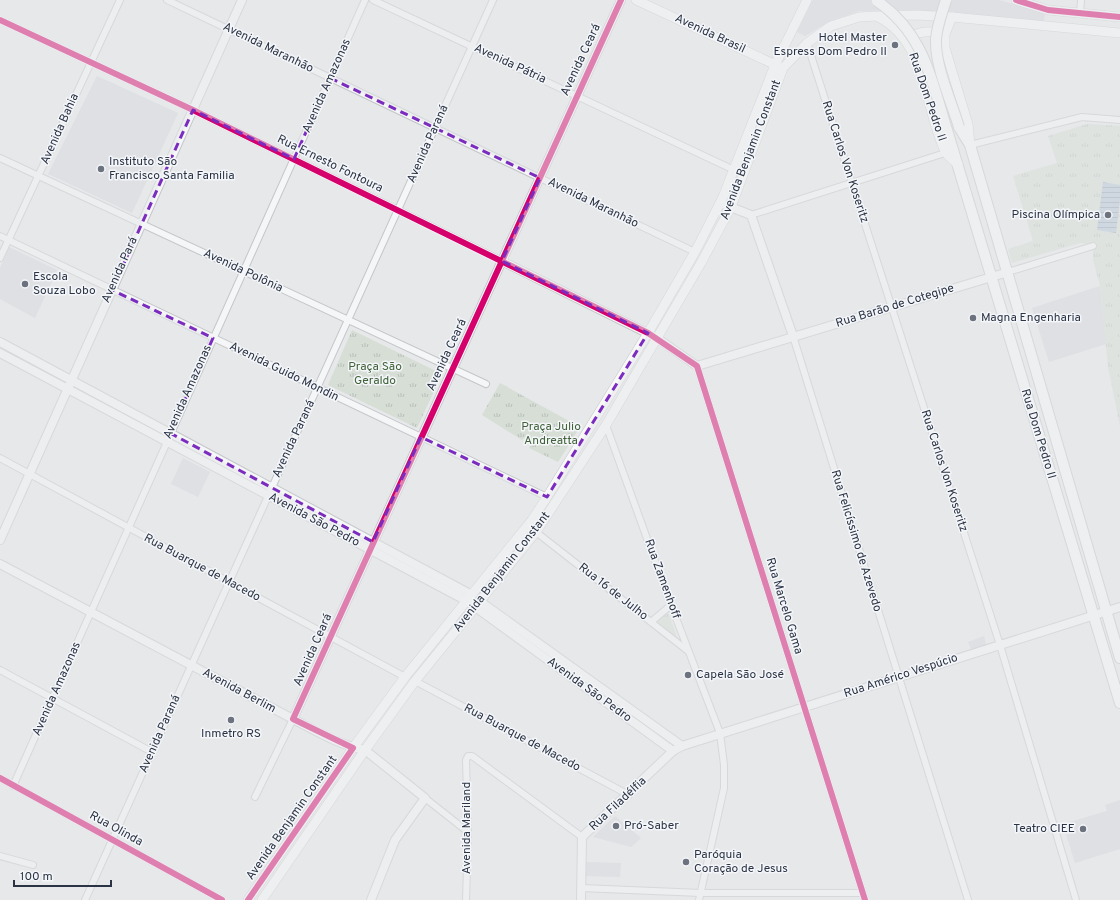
<svg xmlns="http://www.w3.org/2000/svg" width="1120" height="900" font-family="Overpass,sans-serif">
<style>
.built{fill:#d4d7dd}
.park{fill:url(#park-tufts)}
.water{fill:url(#water-rules)}
.lines{fill:none;stroke-linecap:round;stroke-linejoin:round}
.minor-casing{stroke:#c4c6c8;stroke-width:8}
.tertiary-casing{stroke:#c4c6c8;stroke-width:10}
.secondary-casing{stroke:#c4c6c8;stroke-width:10}
.primary-casing{stroke:#c2c5c8;stroke-width:12}
.minor{stroke:#f5f6f7;stroke-width:6}
.tertiary{stroke:#f5f6f7;stroke-width:8}
.secondary{stroke:#f8f8f8;stroke-width:9}
.primary{stroke:#f8f8f8;stroke-width:10}
.primary-bridge-casing{stroke:#c2c5c8;stroke-width:12;stroke-linecap:butt}
.primary-bridge{stroke:#f8f8f8;stroke-width:10}
.cycleway-casing{stroke:#f4f6f9;stroke-width:8}
.cycleway{stroke:#d6006c;stroke-width:6}
.marked{fill:none;stroke:#7b2cbf;stroke-width:3;stroke-dasharray:8 5;stroke-linejoin:round}
.poi-dot{fill:#6c737f;stroke:#f4f6f9;stroke-width:1.5}
.labels{text-anchor:middle;dominant-baseline:central;stroke-width:3;stroke-linejoin:round;paint-order:stroke}
.street-label{font-size:12px;fill:#2b3445;stroke:#f4f6f9}
.poi-label{font-size:12px;fill:#2b3445;stroke:#f4f6f9;text-anchor:start}
.park-label{font-size:12px;fill:#3f6138;stroke:#f4f6f9}
</style>
<defs>
<pattern id="park-tufts" width="24" height="20" patternUnits="userSpaceOnUse"><rect width="24" height="20" fill="#d6ded6"/><path d="M3 7l-1-3M5 7V3M7 7l1-3M15 17l-1-3M17 17v-4M19 17l1-3" fill="none" stroke="#b8bfb9"/></pattern>
<pattern id="water-rules" width="6" height="5" patternUnits="userSpaceOnUse"><rect width="6" height="5" fill="#b4c4d5"/><path d="M0 2.5h6" fill="none" stroke="#93a0af"/></pattern>
</defs>
<rect width="100%" height="100%" fill="#e6e8ea"/>
<g class="built">
<polygon points="813,0 999,0 1045,13 1044,21 912,10 859,11 830,21 805,36 797,32"/>
<polygon points="97,76 178,113 132,213 48,174"/>
<polygon points="9,247 57,270 35,318 0,299 0,268"/>
<polygon points="1100,286 1106,344 1049,362 1032,308"/>
<polygon points="183,458 210,472 198,497 171,484"/>
<polygon points="984,636 986,645 971,649 968,642"/>
<polygon points="1120,800 1120,849 1075,863 1063,824 1107,811 1105,805"/>
<polygon points="615,816 641,838 631,847 593,837"/>
<polygon points="586,862 621,863 620,877 585,876"/>
</g>
<g class="park">
<polygon points="1087,124 1120,126 1120,426 1108,367 1100,286 1093,260 1093,244 1080,243 1012,263 1008,249 1033,241 1013,176 1057,163 1048,136"/>
<polygon points="352,330 442,374 417,428 328,385"/>
<polygon points="500,383 580,427 558,462 529,448 533,443 525,437 522,440 482,415"/>
<polygon points="668,612 678,640 656,622"/>
</g>
<polygon class="water" points="1103,182 1120,185 1120,200 1116,233 1097,230"/>
<g class="lines">
<defs>
<g id="minor">
<polyline points="167,0 695,252"/>
<polyline points="373,0 734,170"/>
<polyline points="1080,13 1081,0"/>
<polyline points="0,20 193,110 502,261"/>
<polyline points="807,43 1000,645 1076,900"/>
<polyline points="970,145 1082,117 1120,120"/>
<polyline points="0,158 486,384"/>
<polyline points="751,215 945,153"/>
<polyline points="0,236 547,497"/>
<polyline points="0,258 120,0"/>
<polyline points="1008,272 1093,246"/>
<polyline points="793,336 968,900"/>
<polyline points="697,366 865,900"/>
<polyline points="606,425 671,605 720,733 724,765 724,788 699,900"/>
<polyline points="0,458 405,677"/>
<polyline points="536,532 688,651"/>
<polyline points="651,622 671,605"/>
<polyline points="0,670 152,752"/>
<polyline points="415,681 629,795"/>
<polyline points="0,778 222,900"/>
<polyline points="13,786 365,0"/>
<polyline points="255,797 293,719"/>
<polyline points="425,798 468,832"/>
<polyline points="0,856 33,865"/>
<polyline points="581,888 701,893 862,893"/>
<polyline points="85,900 493,0"/>
<polyline points="466,900 468,832 466,760 468,756 472,756 582,837"/>
</g>
<g id="tertiary">
<polyline points="720,203 751,215 793,336"/>
<polyline points="502,261 657,338 697,366 1008,272"/>
<polyline points="0,342 472,595"/>
<polyline points="0,353 467,601 673,751"/>
<polyline points="0,540 242,0"/>
<path d="M0 564 293 719C316 731 339 745 365 750L425 798 395 840 371 900"/>
<polyline points="481,602 682,746"/>
<polyline points="293,719 621,0"/>
<polyline points="581,900 582,837 673,751 682,746 1120,607"/>
</g>
<g id="secondary">
<polyline points="636,0 780,67"/>
<polyline points="1016,0 1048,10 1120,17"/>
<path d="M878 17C927 41 924 108 945 151 947 156 954 161 958 164"/>
<polyline points="952,17 945,34 945,48 968,124 970,145"/>
<path d="M905 40C919 31 928 30 944 34"/>
<polyline points="248,900 353,748 405,677 532,520 547,497 648,333 695,252 723,197 775,65 807,0"/>
<polyline points="262,900 365,750 415,681 536,532 606,425 701,263 731,207 783,68 807,43 831,26 859,17 877,16 916,15 952,17 1120,33"/>
</g>
<g id="primary">
<polyline points="959,127 970,145 1120,658"/>
<polyline points="947,130 1120,703"/>
</g>
</defs>
<use href="#minor" class="minor-casing"/>
<use href="#tertiary" class="tertiary-casing"/>
<use href="#secondary" class="secondary-casing"/>
<use href="#primary" class="primary-casing"/>
<use href="#minor" class="minor"/>
<use href="#tertiary" class="tertiary"/>
<use href="#secondary" class="secondary"/>
<use href="#primary" class="primary"/>
<defs>
<g id="primary-bridge">
<path d="M946 0C942 13 937 26 936 39 935 67 951 100 959 127"/>
<path d="M877 1C924 33 931 79 947 130"/>
</g>
</defs>
<use href="#primary-bridge" class="primary-bridge-casing"/>
<use href="#primary-bridge" class="primary-bridge"/>
<defs>
<g id="cycleway">
<polyline points="1016,0 1048,10 1120,17"/>
<polyline points="0,20 193,110 648,333 697,366 865,900"/>
<polyline points="0,778 222,900"/>
<polyline points="248,900 353,748 293,719 621,0"/>
</g>
</defs>
<use href="#cycleway" class="cycleway-casing"/>
<use href="#cycleway" class="cycleway"/>
</g>
<path d="M0 0H1120V900H0ZM330 78 540 178 502 261 648 333 547 497 421 437 373 542 170 433 213 338 112 290 193 110 294 159Z" fill="#e6e8ea" fill-opacity=".55" fill-rule="evenodd"/>
<path class="marked" d="M330 78 540 178 502 261 648 333 547 497 421 437 373 542 170 433 213 338 112 290 193 110 294 159Z"/>
<g class="poi-dot">
<circle cx="895" cy="45" r="4"/>
<circle cx="101" cy="169" r="4"/>
<circle cx="1108" cy="215" r="4"/>
<circle cx="25" cy="284" r="4"/>
<circle cx="973" cy="318" r="4"/>
<circle cx="688" cy="675" r="4"/>
<circle cx="231" cy="720" r="4"/>
<circle cx="616" cy="826" r="4"/>
<circle cx="1083" cy="829" r="4"/>
<circle cx="686" cy="862" r="4"/>
</g>
<g class="labels">
<g class="street-label">
<text transform="translate(710 34) rotate(25)">Avenida Brasil</text>
<text transform="translate(268 48) rotate(26)">Avenida Maranhão</text>
<text transform="translate(581 60) rotate(-65)">Avenida Ceará</text>
<text transform="translate(510 64) rotate(25)">Avenida Pátria</text>
<text transform="translate(327 86) rotate(-66)">Avenida Amazonas</text>
<text transform="translate(927 97) rotate(71)">Rua Dom Pedro II</text>
<text transform="translate(60 129) rotate(-66)">Avenida Bahia</text>
<text transform="translate(428 144) rotate(-66)">Avenida Paraná</text>
<text transform="translate(751 150) rotate(-69)">Avenida Benjamin Constant</text>
<text transform="translate(845 162) rotate(72)">Rua Carlos Von Koseritz</text>
<text transform="translate(330 164) rotate(26)">Rua Ernesto Fontoura</text>
<text transform="translate(593 203) rotate(26)">Avenida Maranhão</text>
<text transform="translate(120 270) rotate(-66)">Avenida Pará</text>
<text transform="translate(243 271) rotate(25)">Avenida Polônia</text>
<text transform="translate(895 306) rotate(-17)">Rua Barão de Cotegipe</text>
<text transform="translate(447 355) rotate(-65)">Avenida Ceará</text>
<text transform="translate(284 372) rotate(26)">Avenida Guido Mondin</text>
<text transform="translate(188 392) rotate(-66)">Avenida Amazonas</text>
<text transform="translate(1038 434) rotate(73)">Rua Dom Pedro II</text>
<text transform="translate(294 439) rotate(-65)">Avenida Paraná</text>
<text transform="translate(944 471) rotate(72)">Rua Carlos Von Koseritz</text>
<text transform="translate(314 520) rotate(28)">Avenida São Pedro</text>
<text transform="translate(856 541) rotate(73)">Rua Felicíssimo de Azevedo</text>
<text transform="translate(202 568) rotate(28)">Rua Buarque de Macedo</text>
<text transform="translate(502 572) rotate(-52)">Avenida Benjamin Constant</text>
<text transform="translate(662 579) rotate(70)">Rua Zamenhoff</text>
<text transform="translate(613 592) rotate(38)">Rua 16 de Julho</text>
<text transform="translate(784 606) rotate(73)">Rua Marcelo Gama</text>
<text transform="translate(313 650) rotate(-66)">Avenida Ceará</text>
<text transform="translate(901 676) rotate(-18)">Rua Américo Vespúcio</text>
<text transform="translate(57 689) rotate(-66)">Avenida Amazonas</text>
<text transform="translate(589 690) rotate(36)">Avenida São Pedro</text>
<text transform="translate(239 691) rotate(28)">Avenida Berlim</text>
<text transform="translate(160 734) rotate(-66)">Avenida Paraná</text>
<text transform="translate(522 738) rotate(28)">Rua Buarque de Macedo</text>
<text transform="translate(618 804) rotate(-43)">Rua Filadélfia</text>
<text transform="translate(292 818) rotate(-55)">Avenida Benjamin Constant</text>
<text transform="translate(467 828) rotate(-90)">Avenida Mariland</text>
<text transform="translate(116 829) rotate(29)">Rua Olinda</text>
</g>
<g class="poi-label">
<text x="887" y="38" text-anchor="end">Hotel Master<tspan x="887" dy="14">Espress Dom Pedro II</tspan></text>
<text x="109" y="162">Instituto São<tspan x="109" dy="14">Francisco Santa Familia</tspan></text>
<text x="1100" y="215" text-anchor="end">Piscina Olímpica</text>
<text x="33" y="277">Escola<tspan x="33" dy="14">Souza Lobo</tspan></text>
<text x="981" y="318">Magna Engenharia</text>
<text x="696" y="675">Capela São José</text>
<text x="231" y="734" text-anchor="middle">Inmetro RS</text>
<text x="624" y="826">Pró-Saber</text>
<text x="1075" y="829" text-anchor="end">Teatro CIEE</text>
<text x="694" y="855">Paróquia<tspan x="694" dy="14">Coração de Jesus</tspan></text>
</g>
<g class="park-label">
<text x="375" y="367">Praça São<tspan x="375" dy="14">Geraldo</tspan></text>
<text x="551" y="427">Praça Julio<tspan x="551" dy="14">Andreatta</tspan></text>
</g>
</g>
<path d="M14 880v6h97v-6" fill="none" stroke="#2b3445" stroke-width="2"/>
<text x="20" y="880" font-size="12" fill="#2b3445" stroke="#f4f6f9" stroke-width="3" paint-order="stroke">100 m</text>
</svg>
